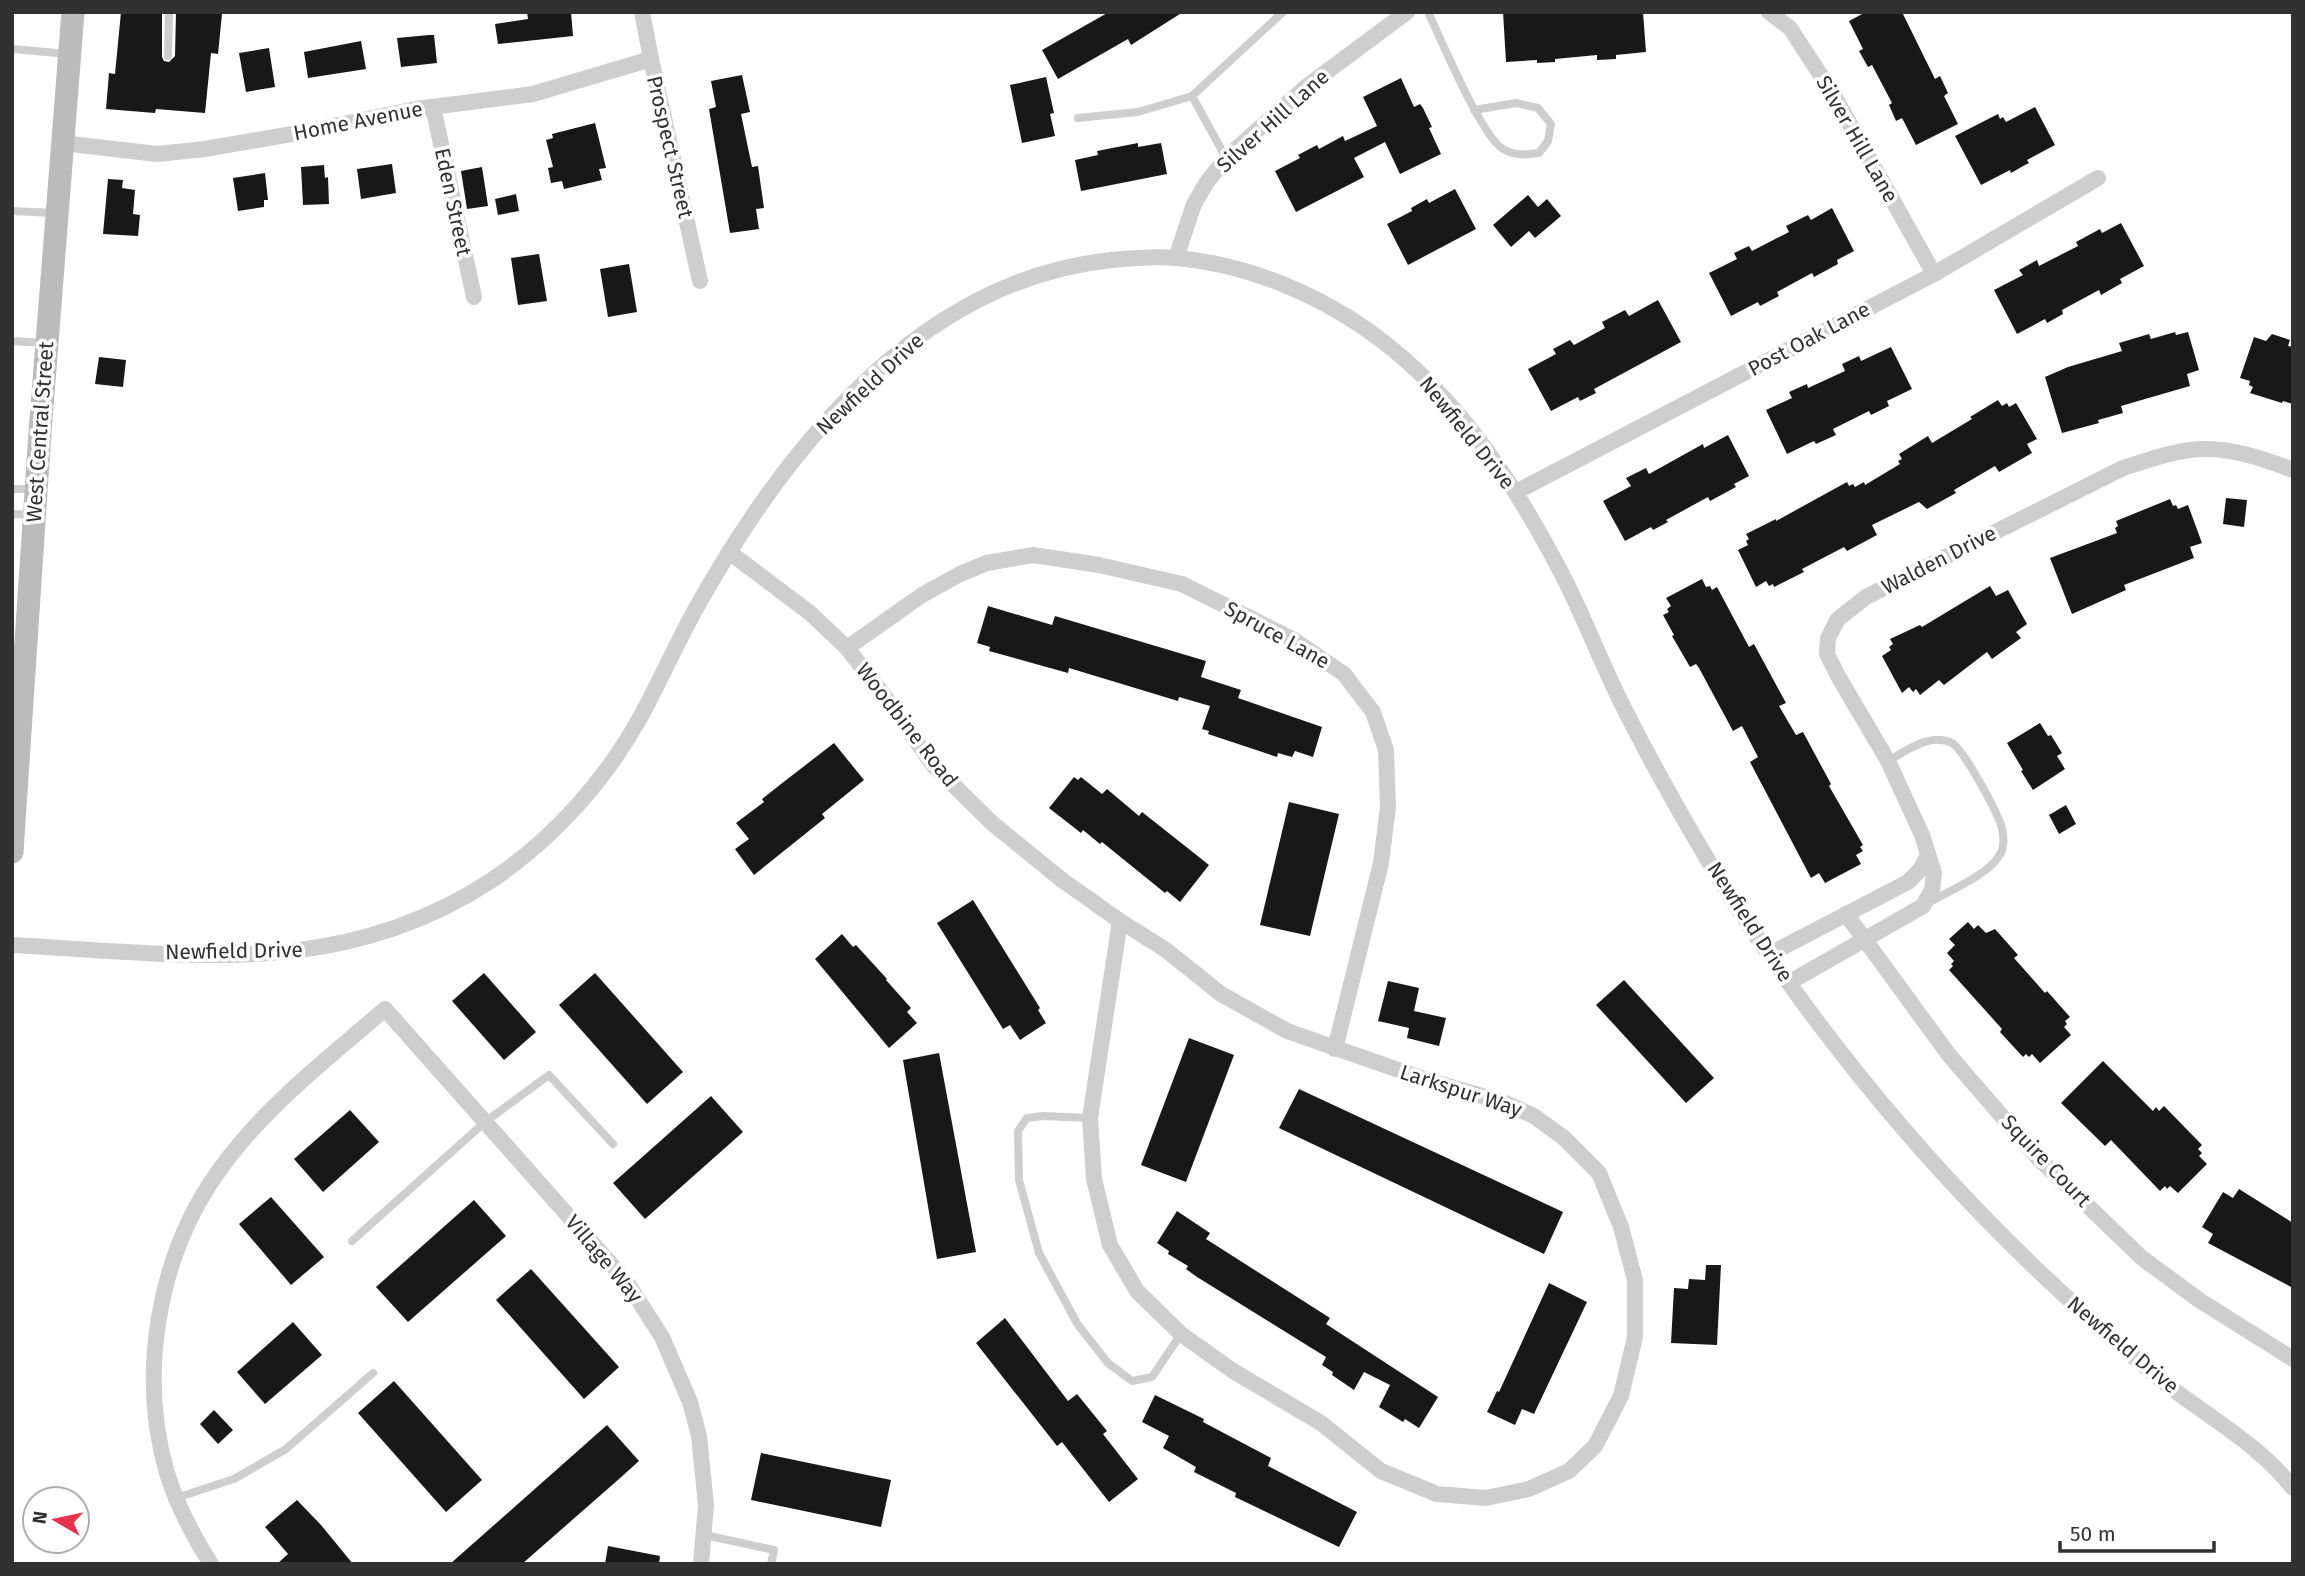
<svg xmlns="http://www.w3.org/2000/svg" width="2305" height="1576" font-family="'Fira Sans',sans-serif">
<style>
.building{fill:#181818}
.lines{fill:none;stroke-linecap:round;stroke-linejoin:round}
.lane{stroke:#cecece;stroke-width:8}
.street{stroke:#cecece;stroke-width:16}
.secondary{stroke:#bbb;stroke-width:23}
.labels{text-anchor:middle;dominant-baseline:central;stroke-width:7;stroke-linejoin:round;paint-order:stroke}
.street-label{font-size:21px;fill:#313131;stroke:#fff}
</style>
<rect width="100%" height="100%" fill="#fff"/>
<g class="building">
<polygon points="121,12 162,12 162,57 164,61 169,62 175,56 176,12 222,14 218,54 211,53 205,113 156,109 155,113 106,109 109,73 115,74"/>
<polygon points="527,12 571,12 573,36 498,44 495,24 528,19"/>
<polygon points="1109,12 1183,12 1131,45 1128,39 1058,79 1042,50"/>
<polygon points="1503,12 1643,12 1646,52 1616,55 1616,59 1597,60 1597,55 1555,59 1555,62 1537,63 1537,60 1506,62"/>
<polygon points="1866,12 1902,12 1935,79 1940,76 1948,93 1944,96 1958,124 1916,145 1902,118 1896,121 1889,105 1892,103 1872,65 1868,67 1859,51 1863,49 1849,21"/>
<polygon points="429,35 434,35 437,63 401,67 397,38"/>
<polygon points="361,41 366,69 308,78 304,52"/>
<polygon points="269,48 275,87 246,92 239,53"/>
<polygon points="742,75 750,112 741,114 752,167 758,166 764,208 756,209 759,229 730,233 709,109 716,107 711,81"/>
<polygon points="1046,77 1054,113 1050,114 1055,136 1022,143 1010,85"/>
<polygon points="1401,78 1414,107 1420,104 1423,108 1432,127 1429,128 1441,154 1400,174 1385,142 1354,158 1364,177 1296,212 1275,171 1300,158 1298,155 1317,145 1319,149 1343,136 1345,141 1377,126 1363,97"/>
<polygon points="2035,107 2055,145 2027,160 2029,163 2025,165 2011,173 2010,170 1981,185 1955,136 1998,114 2000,119 2003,117 2006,122"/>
<polygon points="595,123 606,168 599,169 602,180 564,189 562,181 551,183 548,168 553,167 546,140 553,138 552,134"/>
<polygon points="1138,143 1138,147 1161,143 1167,174 1081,191 1075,160 1098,155 1097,151"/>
<polygon points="392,164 396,193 361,199 357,169"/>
<polygon points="324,165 325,178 328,177 329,204 303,205 301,167"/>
<polygon points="482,167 488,206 467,209 461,171"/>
<polygon points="265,173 268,200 264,200 264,207 238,211 233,178"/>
<polygon points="108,179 123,180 122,188 135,190 133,214 140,215 138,236 103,234"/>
<polygon points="1455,189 1476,229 1408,265 1387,224 1412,211 1411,208 1427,199 1429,203"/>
<polygon points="516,194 519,211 498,215 495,199"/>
<polygon points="1528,195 1538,207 1547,199 1561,216 1535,238 1529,231 1511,247 1493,225"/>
<polygon points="1832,208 1854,251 1837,260 1838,264 1814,277 1812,273 1777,292 1779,296 1760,306 1758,302 1731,316 1709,273 1737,259 1734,253 1749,246 1752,251 1789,232 1786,226 1808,215 1811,220"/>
<polygon points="2121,223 2144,266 2120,279 2122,283 2101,295 2099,290 2062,310 2063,314 2047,323 2045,319 2017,334 1994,290 2023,275 2019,270 2037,260 2039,266 2078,246 2076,242 2100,229 2102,233"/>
<polygon points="539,254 547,301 518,305 511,258"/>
<polygon points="629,264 637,312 608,317 600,269"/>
<polygon points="1658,300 1681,342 1594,389 1596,393 1580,401 1578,397 1551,411 1528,369 1556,354 1553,349 1570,340 1574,345 1605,328 1602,322 1625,310 1629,316"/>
<polygon points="2175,332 2176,335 2188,332 2199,370 2187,374 2190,386 2121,406 2123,413 2098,420 2099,423 2062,433 2045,377 2068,367 2122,351 2119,343 2149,334 2151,339"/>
<polygon points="2272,334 2290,340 2288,346 2293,347 2293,404 2283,401 2282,403 2250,393 2253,387 2249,385 2250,381 2240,378 2254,337 2266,341"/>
<polygon points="1891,347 1912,389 1887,401 1889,406 1871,415 1869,411 1833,429 1836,435 1816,444 1814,441 1787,454 1766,410 1792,398 1789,392 1807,384 1808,388 1845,371 1842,364 1859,356 1861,361"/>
<polygon points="99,357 126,360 123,387 95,384"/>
<polygon points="1998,400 2002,406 2007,403 2009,407 2016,403 2037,439 2027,444 2032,453 1999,472 1995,466 1954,490 1956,493 1927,509 1919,502 1872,525 1877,535 1847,551 1844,547 1802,569 1804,572 1774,587 1773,584 1769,586 1766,581 1756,587 1738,550 1748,545 1746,541 1749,539 1746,534 1776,519 1776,521 1847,482 1849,486 1853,484 1855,487 1864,482 1865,485 1900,464 1898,461 1902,459 1899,454 1928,436 1932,443 1972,419 1970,417"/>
<polygon points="1728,435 1749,476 1734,484 1736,487 1710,501 1708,497 1666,520 1668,522 1653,530 1651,527 1625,541 1603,501 1631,486 1626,478 1646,468 1649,474 1703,444 1704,448"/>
<polygon points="2226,498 2247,500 2244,527 2223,524"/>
<polygon points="2170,499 2173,506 2176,505 2178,509 2188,505 2202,543 2190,547 2194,558 2124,585 2126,590 2072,614 2050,558 2117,533 2115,528 2118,526 2116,521"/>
<polygon points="1702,579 1706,587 1710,586 1712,590 1717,587 1749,647 1754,644 1786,703 1779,706 1796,735 1803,732 1831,784 1829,786 1863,845 1860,847 1863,851 1856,855 1861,864 1825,883 1819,873 1811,878 1750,762 1758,757 1742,726 1733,731 1699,668 1696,664 1690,667 1672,636 1674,635 1663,615 1669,612 1667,609 1671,606 1666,598"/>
<polygon points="1990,586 1996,596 2008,590 2027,624 2016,632 2021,638 1992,659 1987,652 1944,685 1939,680 1920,695 1916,689 1913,692 1909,687 1902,693 1882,656 1891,650 1889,647 1893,644 1890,639 1920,625 1922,627"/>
<polygon points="988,606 1052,625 1055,616 1206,661 1201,677 1241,690 1238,698 1322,727 1313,757 1295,751 1292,757 1278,753 1277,757 1208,734 1209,731 1202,729 1210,706 1179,697 1178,701 1069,668 1068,673 989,651 990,647 977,643"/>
<polygon points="2040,723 2048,736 2051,735 2062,753 2057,756 2065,769 2033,790 2021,771 2023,770 2007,743"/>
<polygon points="834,743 864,780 822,814 825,818 754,875 735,849 749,839 736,823 764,802 762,799 781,784"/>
<polygon points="1074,777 1078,780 1081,777 1102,794 1107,789 1139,816 1142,812 1156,823 1209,865 1180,902 1167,891 1165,893 1102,842 1100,844 1083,830 1081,833 1049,808"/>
<polygon points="1289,802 1339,814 1310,936 1260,925"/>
<polygon points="2066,805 2076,824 2059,834 2049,815"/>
<polygon points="973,900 1040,1008 1038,1010 1046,1023 1020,1040 1010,1025 1003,1029 937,923"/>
<polygon points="1968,922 1974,929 1978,925 1986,933 1995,929 2018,955 2014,958 2045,993 2047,991 2070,1017 2065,1021 2067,1024 2064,1027 2071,1035 2040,1063 2032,1054 2029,1057 2026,1054 2023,1057 2000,1032 2002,1029 1949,970 1953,966 1951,964 1954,961 1947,953 1955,945 1949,939"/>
<polygon points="842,934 853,947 856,945 887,979 886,980 911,1008 907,1012 917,1023 889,1048 815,959"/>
<polygon points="484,973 536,1032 504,1060 452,1001"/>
<polygon points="595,973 683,1072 647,1104 559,1005"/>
<polygon points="1624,980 1714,1078 1686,1103 1596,1005"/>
<polygon points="1388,981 1419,988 1414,1011 1446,1018 1439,1046 1407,1038 1409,1028 1378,1021"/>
<polygon points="1189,1038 1234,1055 1186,1182 1141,1165"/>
<polygon points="939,1053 976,1252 937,1259 903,1060"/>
<polygon points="2103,1061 2153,1111 2156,1107 2159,1111 2164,1106 2202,1145 2198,1149 2202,1153 2199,1156 2207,1164 2178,1193 2170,1186 2167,1189 2165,1186 2160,1191 2111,1140 2105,1146 2061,1103"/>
<polygon points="1299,1089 1563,1212 1544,1254 1279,1128"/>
<polygon points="711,1096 743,1132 645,1219 613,1183"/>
<polygon points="350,1110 379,1142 323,1192 294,1159"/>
<polygon points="2239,1189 2293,1223 2293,1288 2208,1243 2213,1234 2202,1227 2223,1192 2233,1198"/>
<polygon points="271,1197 324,1257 291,1285 239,1224"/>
<polygon points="474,1200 506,1236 408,1322 376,1287"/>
<polygon points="1177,1211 1210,1233 1206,1239 1330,1318 1326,1324 1438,1397 1419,1428 1405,1419 1403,1422 1379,1407 1390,1385 1364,1372 1354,1390 1332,1375 1333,1372 1322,1365 1326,1357 1197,1277 1186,1269 1188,1266 1168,1254 1169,1251 1157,1243"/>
<polygon points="1706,1265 1721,1265 1717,1345 1671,1343 1674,1288 1688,1289 1689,1279 1705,1280"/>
<polygon points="531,1269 619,1367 584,1399 496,1300"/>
<polygon points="1549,1283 1587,1302 1534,1414 1522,1409 1515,1425 1487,1412 1497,1391 1499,1392"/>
<polygon points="1005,1318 1068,1401 1077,1394 1107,1431 1103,1434 1138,1479 1109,1502 1062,1442 1057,1446 976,1343"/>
<polygon points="293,1322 322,1355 265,1404 237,1372"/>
<polygon points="394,1381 482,1480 446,1512 358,1413"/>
<polygon points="1155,1395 1204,1419 1203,1422 1271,1458 1268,1466 1357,1512 1339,1547 1235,1497 1236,1493 1194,1472 1196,1467 1163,1448 1169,1436 1142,1422"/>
<polygon points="214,1410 233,1430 218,1444 200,1424"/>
<polygon points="607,1425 639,1461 619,1479 522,1564 450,1564"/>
<polygon points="761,1453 891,1480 881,1527 751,1500"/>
<polygon points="297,1500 321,1525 353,1564 277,1564 288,1554 265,1527"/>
<polygon points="608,1546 660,1556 659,1564 605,1564"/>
</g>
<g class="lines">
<g class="lane">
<path d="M1428 12C1441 39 1481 136 1503 149 1516 156 1525 155 1539 153L1548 141 1551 124 1538 108 1516 103 1474 110"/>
<polyline points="12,49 68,54"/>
<polyline points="168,56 169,12"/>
<polyline points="1192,96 1226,158"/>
<polyline points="1078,118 1138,112 1192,96 1283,12"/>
<polyline points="12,211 54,213"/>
<polyline points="12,341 44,343"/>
<polyline points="12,489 33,489"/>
<polyline points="12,514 34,515"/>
<path d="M1888 761C1906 751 1930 732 1952 743 1964 750 1996 810 2001 825 2004 834 2005 848 1999 856 1988 875 1947 892 1928 903"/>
<polyline points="1090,1118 1043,1116 1027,1118 1018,1131 1019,1180 1039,1253 1078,1325 1108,1363 1132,1381 1152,1377 1181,1334"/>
<polyline points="352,1241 485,1122 549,1075 613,1144"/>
<polyline points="176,1498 234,1479 286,1449 373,1373"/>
<polyline points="705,1535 774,1550 771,1564"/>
</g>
<g class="street">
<polyline points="642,12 651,59 700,281"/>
<polyline points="1769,12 1790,28 1833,94 1934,274"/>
<polyline points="433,107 474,297"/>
<polyline points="62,143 157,154 205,149 309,131 416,109 533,94 651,59"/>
<polyline points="1176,258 1194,204 1207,182 1226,158 1306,87 1407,12"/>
<polyline points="1516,492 1934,274 2098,178"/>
<polyline points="729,552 810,613 847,648 885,697 933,765 992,823 1062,880 1120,921"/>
<polyline points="847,648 922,595 960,574 987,563 1033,555 1099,565 1182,584 1294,640 1344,674 1373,712 1386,750 1388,807 1381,863 1335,1049"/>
<polyline points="1846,914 1949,1055 2038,1158 2142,1258 2199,1300 2293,1359"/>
<polygon points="1120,921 1166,950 1221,994 1287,1031 1430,1081 1503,1102 1534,1116 1564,1138 1599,1173 1621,1227 1635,1280 1635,1337 1621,1396 1595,1446 1569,1471 1529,1489 1486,1498 1437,1494 1381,1471 1321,1423 1233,1371 1181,1334 1137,1291 1110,1245 1094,1179 1090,1118"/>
<path d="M12 945C183 954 339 981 492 880 553 839 605 781 641 716 661 679 678 640 699 603 787 447 921 279 1112 260 1133 258 1155 256 1176 258 1249 264 1323 296 1381 340 1462 402 1518 489 1564 578 1583 616 1599 656 1617 694 1638 737 1661 779 1685 821 1785 997 1924 1168 2074 1304 2105 1332 2137 1361 2170 1387 2212 1419 2260 1446 2293 1488"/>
<polyline points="1770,954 1908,882 1920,870 1928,855"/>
<path d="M1790 982 1923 906 1932 890 1934 873 1922 835 1888 761 1838 676 1827 654 1828 638 1838 619 1866 597 2123 468C2148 460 2176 450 2202 449 2233 448 2264 459 2293 470"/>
<path d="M211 1564C193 1536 177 1505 167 1473 138 1374 158 1256 218 1172 263 1108 326 1060 385 1009L626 1281 662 1337 690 1402 699 1436 706 1505 701 1564"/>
</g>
<polyline class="secondary" points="12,852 40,432 73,12"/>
</g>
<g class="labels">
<g class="street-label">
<text transform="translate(358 121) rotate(-11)">Home Avenue</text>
<text transform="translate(1273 121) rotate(-42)">Silver Hill Lane</text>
<text transform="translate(1857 139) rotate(60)">Silver Hill Lane</text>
<text transform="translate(670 147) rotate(77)">Prospect Street</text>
<text transform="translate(453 202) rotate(78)">Eden Street</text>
<text transform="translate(1809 339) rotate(-28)">Post Oak Lane</text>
<text transform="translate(870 384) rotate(-43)">Newfield Drive</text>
<text transform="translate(40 432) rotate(-86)">West Central Street</text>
<text transform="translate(1467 433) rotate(51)">Newfield Drive</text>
<text transform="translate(1939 560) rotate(-27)">Walden Drive</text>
<text transform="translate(1277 635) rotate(29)">Spruce Lane</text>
<text transform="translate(907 725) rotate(52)">Woodbine Road</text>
<text transform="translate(1750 922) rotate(57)">Newfield Drive</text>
<text transform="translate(234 951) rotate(-1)">Newfield Drive</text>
<text transform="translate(1461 1091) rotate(18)">Larkspur Way</text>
<text transform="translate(2046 1161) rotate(46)">Squire Court</text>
<text transform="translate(604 1259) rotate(50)">Village Way</text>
<text transform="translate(2123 1345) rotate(40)">Newfield Drive</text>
</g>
</g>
<rect width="2305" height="1576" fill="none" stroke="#313131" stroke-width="28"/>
<g transform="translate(56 1520) rotate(279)"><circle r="33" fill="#ffffff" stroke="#adadad" stroke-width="2"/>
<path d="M0-5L12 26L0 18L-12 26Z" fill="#e8334e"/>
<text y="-10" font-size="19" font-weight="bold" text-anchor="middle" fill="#313131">N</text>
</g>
<path d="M2060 1541v10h154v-10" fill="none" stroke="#313131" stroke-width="3.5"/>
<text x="2070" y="1541" font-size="21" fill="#313131" stroke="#ffffff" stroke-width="5" paint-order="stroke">50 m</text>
</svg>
